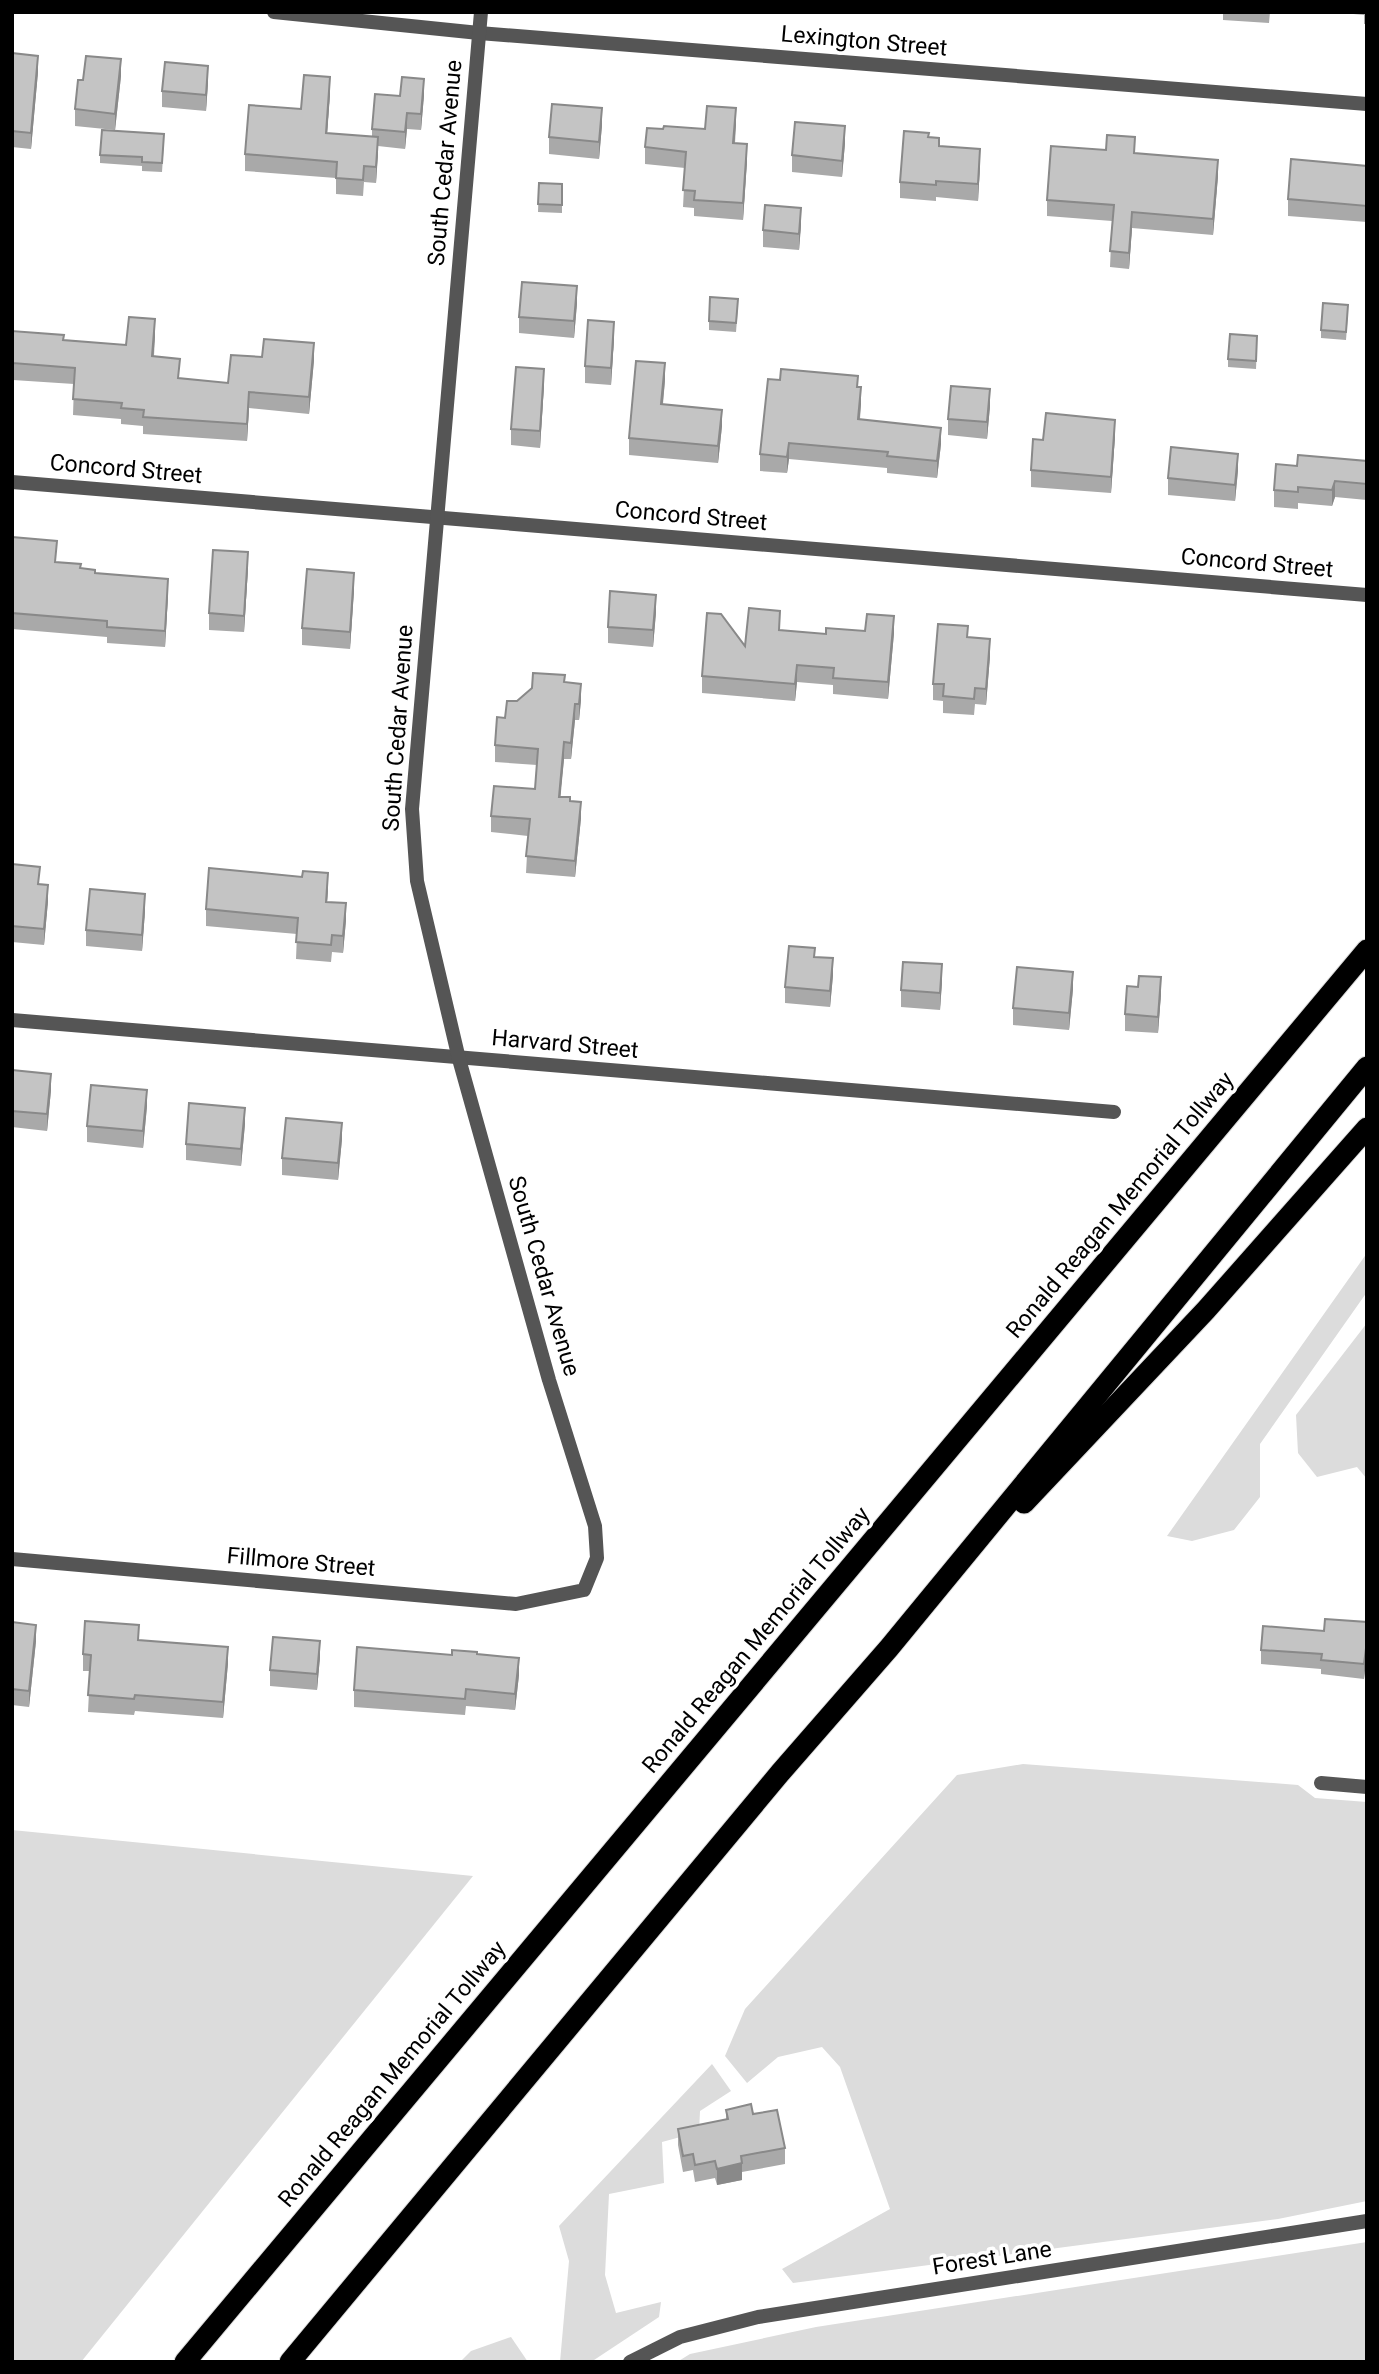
<svg xmlns="http://www.w3.org/2000/svg" width="1379" height="2374" font-family="Roboto,sans-serif">
<style>
.green{fill:#dcdcdc}
.lines{fill:none;stroke-linecap:round;stroke-linejoin:round}
.highway-casing{stroke:#dbdbdb;stroke-width:23}
.street{stroke:#555;stroke-width:14}
.highway{stroke:#000;stroke-width:21}
.wall{fill:#a9a9a9}
.shaded-wall{fill:#898989}
.building{fill:#c4c4c4;stroke:#898989;stroke-width:2}
.labels{text-anchor:middle;dominant-baseline:central;stroke-width:7;stroke-linejoin:round;paint-order:stroke}
.street-label{font-size:23px;fill:#000;stroke:#fff}
</style>
<rect width="100%" height="100%" fill="#fff"/>
<g class="green">
<polygon points="1367,1253 1367,1292 1260,1444 1260,1497 1234,1530 1192,1541 1167,1536"/>
<polygon points="1367,1323 1367,1479 1357,1467 1317,1477 1298,1453 1296,1415"/>
<polygon points="1023,1764 1298,1785 1315,1798 1367,1802 1367,2201 1278,2219 793,2283 782,2269 890,2209 840,2067 822,2047 778,2057 747,2083 725,2056 745,2009 957,1775"/>
<polygon points="12,1830 473,1876 81,2362 12,2362"/>
<polygon points="712,2064 731,2091 700,2111 699,2132 662,2142 664,2183 609,2194 605,2275 616,2313 661,2302 659,2317 591,2362 560,2362 569,2261 559,2226"/>
<polygon points="1367,2242 1367,2362 677,2362 690,2354 816,2327"/>
<polygon points="511,2337 528,2362 460,2362 471,2351"/>
</g>
<g class="lines">
<defs>
<g id="highway">
<polyline points="1024,1503 1206,1310 1367,1128"/>
<polyline points="185,2362 1367,950"/>
<polyline points="290,2362 780,1773 889,1648 1367,1067"/>
</g>
</defs>
<use href="#highway" class="highway-casing"/>
<g class="street">
<polyline points="274,12 479,33 1367,104"/>
<polyline points="12,482 1367,595"/>
<polyline points="12,1020 1114,1112"/>
<polyline points="12,1559 516,1604 584,1590 597,1558 595,1526 549,1380 459,1059 417,881 412,809 481,12"/>
<polyline points="1321,1783 1367,1787"/>
<polyline points="630,2362 680,2337 758,2317 1367,2221"/>
</g>
<use href="#highway" class="highway"/>
</g>
<g class="wall">
<polygon points="1223,12 1270,12 1269,23 1223,20"/>
<polygon points="1332,12 1367,12 1367,24 1364,24 1364,15"/>
<polygon points="12,53 38,72 31,149 12,147"/>
<polygon points="121,76 115,130 75,126 75,109 83,80"/>
<polygon points="208,82 206,111 162,107 162,91"/>
<polygon points="330,94 327,133 372,137 372,129 400,96 424,95 421,130 407,129 405,149 378,146 376,183 364,182 363,196 336,194 336,178 245,171 245,154 301,109"/>
<polygon points="736,124 735,144 747,161 743,220 694,216 694,208 683,207 685,168 645,164 645,147 663,129 705,129"/>
<polygon points="602,125 599,159 549,154 549,137"/>
<polygon points="929,137 939,146 980,165 978,201 936,197 936,201 900,198 900,182"/>
<polygon points="164,142 162,172 142,171 142,166 100,163 100,155"/>
<polygon points="845,143 842,177 792,172 792,155"/>
<polygon points="1135,153 1218,176 1213,235 1132,228 1129,269 1110,267 1112,221 1047,216 1047,200"/>
<polygon points="1367,166 1367,222 1288,216 1288,199"/>
<polygon points="539,183 562,184 562,213 538,212"/>
<polygon points="801,225 799,250 763,247 763,230"/>
<polygon points="577,303 574,338 519,333 519,317"/>
<polygon points="738,307 736,332 709,330 709,321"/>
<polygon points="1348,314 1346,340 1321,338 1321,330"/>
<polygon points="12,331 64,340 126,345 155,336 154,356 180,379 228,383 262,357 314,360 309,414 249,408 247,441 143,434 143,426 121,424 121,419 73,415 74,384 13,380"/>
<polygon points="614,339 611,385 585,383 585,366"/>
<polygon points="1257,344 1256,369 1228,367 1228,359"/>
<polygon points="665,380 663,404 722,426 718,463 629,455 629,438"/>
<polygon points="544,385 540,448 511,445 511,429"/>
<polygon points="858,387 861,404 860,419 941,444 937,478 887,473 887,468 789,459 787,473 760,471 760,454"/>
<polygon points="990,406 987,439 948,435 948,419"/>
<polygon points="1115,436 1111,493 1031,487 1031,470"/>
<polygon points="1367,461 1367,500 1335,497 1332,506 1298,503 1298,509 1274,507 1274,490 1297,466"/>
<polygon points="1238,470 1235,501 1168,495 1168,478"/>
<polygon points="12,537 57,563 81,568 168,595 165,647 107,643 107,637 12,629"/>
<polygon points="248,568 244,632 209,630 209,613"/>
<polygon points="354,590 350,649 302,645 302,628"/>
<polygon points="656,612 653,647 608,643 608,627"/>
<polygon points="780,631 826,634 894,633 888,699 833,694 833,685 797,682 795,701 702,693 702,676 745,646"/>
<polygon points="968,637 990,656 986,705 975,704 974,715 943,713 943,701 933,700 933,684"/>
<polygon points="565,682 581,700 579,720 575,720 571,759 564,759 560,797 570,801 581,818 575,877 526,873 528,836 491,832 491,816 535,789 537,765 495,762 495,745 505,718 517,701"/>
<polygon points="12,864 40,884 48,901 44,945 12,942"/>
<polygon points="328,889 327,902 346,920 343,953 332,952 331,962 296,959 297,934 206,926 206,909"/>
<polygon points="145,911 142,951 86,946 86,930"/>
<polygon points="833,975 830,1007 785,1003 785,987"/>
<polygon points="942,981 940,1010 901,1007 901,990"/>
<polygon points="1073,989 1069,1030 1013,1025 1013,1008"/>
<polygon points="1161,994 1158,1033 1125,1031 1125,1014"/>
<polygon points="12,1070 51,1090 47,1131 12,1127"/>
<polygon points="147,1106 143,1148 87,1142 87,1126"/>
<polygon points="245,1124 241,1166 186,1160 186,1144"/>
<polygon points="342,1139 338,1180 282,1175 282,1158"/>
<polygon points="12,1622 36,1641 29,1707 12,1705"/>
<polygon points="1367,1622 1364,1679 1321,1674 1321,1669 1261,1664 1261,1650 1324,1631"/>
<polygon points="139,1640 228,1663 223,1718 135,1711 134,1715 88,1712 90,1671 83,1671 83,1654"/>
<polygon points="477,1654 519,1675 515,1710 466,1706 465,1715 354,1707 354,1690 452,1655"/>
<polygon points="320,1657 317,1690 270,1686 270,1670"/>
<polygon points="726,2110 753,2114 785,2148 785,2164 742,2172 742,2180 717,2185 715,2178 695,2182 693,2170 683,2172 678,2145 678,2129 726,2120"/>
</g>
<g class="shaded-wall">
<polygon points="38,56 38,72 31,149 31,133"/>
<polygon points="121,59 121,76 115,130 115,114"/>
<polygon points="208,66 208,82 206,111 206,95"/>
<polygon points="330,77 330,94 326,150 326,133"/>
<polygon points="424,79 424,95 421,130 421,114"/>
<polygon points="602,108 602,125 599,159 599,142"/>
<polygon points="736,108 736,124 733,160 733,143"/>
<polygon points="407,113 407,129 405,149 405,132"/>
<polygon points="845,126 845,143 842,177 842,161"/>
<polygon points="378,137 378,154 376,183 376,167"/>
<polygon points="747,144 747,161 743,220 743,203"/>
<polygon points="980,149 980,165 978,201 978,184"/>
<polygon points="1218,160 1218,176 1213,235 1213,219"/>
<polygon points="801,208 801,225 799,250 799,234"/>
<polygon points="1132,212 1132,228 1129,269 1129,253"/>
<polygon points="577,286 577,303 574,338 574,321"/>
<polygon points="155,319 155,336 152,373 152,356"/>
<polygon points="614,322 614,339 611,385 611,368"/>
<polygon points="314,343 314,360 309,414 309,397"/>
<polygon points="665,363 665,380 661,421 661,404"/>
<polygon points="544,369 544,385 540,448 540,431"/>
<polygon points="861,387 861,404 858,435 858,419"/>
<polygon points="990,389 990,406 987,439 987,422"/>
<polygon points="249,392 249,408 247,441 247,424"/>
<polygon points="722,410 722,426 718,463 718,446"/>
<polygon points="1115,420 1115,436 1111,493 1111,477"/>
<polygon points="941,428 941,444 937,478 937,461"/>
<polygon points="789,443 789,459 787,473 787,457"/>
<polygon points="1238,454 1238,470 1235,501 1235,485"/>
<polygon points="1335,481 1335,497 1332,506 1332,490"/>
<polygon points="248,552 248,568 244,632 244,616"/>
<polygon points="354,573 354,590 350,649 350,632"/>
<polygon points="168,579 168,595 165,647 165,631"/>
<polygon points="656,595 656,612 653,647 653,630"/>
<polygon points="894,616 894,633 888,699 888,682"/>
<polygon points="990,639 990,656 986,705 986,689"/>
<polygon points="797,665 797,682 795,701 795,684"/>
<polygon points="581,684 581,700 579,720 579,704"/>
<polygon points="575,704 575,720 571,759 571,743"/>
<polygon points="564,742 564,759 559,813 559,797"/>
<polygon points="581,802 581,818 575,877 575,861"/>
<polygon points="328,873 328,889 326,918 326,902"/>
<polygon points="48,885 48,901 44,945 44,929"/>
<polygon points="145,894 145,911 142,951 142,935"/>
<polygon points="346,903 346,920 343,953 343,936"/>
<polygon points="833,958 833,975 830,1007 830,991"/>
<polygon points="942,964 942,981 940,1010 940,993"/>
<polygon points="1073,972 1073,989 1069,1030 1069,1013"/>
<polygon points="1161,977 1161,994 1158,1033 1158,1017"/>
<polygon points="51,1074 51,1090 47,1131 47,1114"/>
<polygon points="147,1090 147,1106 143,1148 143,1131"/>
<polygon points="245,1108 245,1124 241,1166 241,1149"/>
<polygon points="342,1123 342,1139 338,1180 338,1163"/>
<polygon points="36,1625 36,1641 29,1707 29,1691"/>
<polygon points="1367,1640 1367,1654 1364,1679 1364,1664"/>
<polygon points="320,1641 320,1657 317,1690 317,1674"/>
<polygon points="228,1647 228,1663 223,1718 223,1702"/>
<polygon points="519,1658 519,1675 515,1710 515,1694"/>
<polygon points="742,2163 742,2180 717,2185 717,2169"/>
</g>
<g class="building">
<polygon points="12,53 38,56 31,133 12,131"/>
<polygon points="86,56 121,59 115,114 75,109 78,80 83,80"/>
<polygon points="165,62 208,66 206,95 162,91"/>
<polygon points="304,75 330,77 326,133 378,137 376,167 364,166 363,180 336,178 337,162 245,154 249,105 301,109"/>
<polygon points="402,77 424,79 421,114 407,113 405,132 372,129 375,94 400,96"/>
<polygon points="552,104 602,108 599,142 549,137"/>
<polygon points="707,106 736,108 733,143 747,144 743,203 694,200 695,191 683,190 686,152 645,147 647,128 663,129 664,126 705,129"/>
<polygon points="795,122 845,126 842,161 792,155"/>
<polygon points="102,130 164,134 162,163 142,162 142,157 100,155"/>
<polygon points="904,131 929,133 928,137 939,138 939,146 980,149 978,184 936,181 936,185 900,182"/>
<polygon points="1107,135 1135,137 1134,153 1218,160 1213,219 1132,212 1129,253 1110,251 1114,205 1047,200 1051,146 1106,150"/>
<polygon points="1291,159 1367,166 1367,206 1288,199"/>
<polygon points="539,183 562,184 562,205 538,204"/>
<polygon points="765,205 801,208 799,234 763,230"/>
<polygon points="522,282 577,286 574,321 519,317"/>
<polygon points="710,297 738,299 736,323 709,321"/>
<polygon points="1323,303 1348,305 1346,332 1321,330"/>
<polygon points="129,317 155,319 152,356 180,359 178,378 228,383 231,355 262,357 264,339 314,343 309,397 249,392 247,424 143,417 144,410 121,408 122,403 73,399 75,368 13,363 12,373 12,331 64,335 63,340 126,345"/>
<polygon points="588,320 614,322 611,368 585,366"/>
<polygon points="1230,334 1257,336 1256,361 1228,359"/>
<polygon points="636,361 665,363 661,404 722,410 718,446 629,438"/>
<polygon points="516,367 544,369 540,431 511,429"/>
<polygon points="781,369 858,376 857,387 861,387 858,419 941,428 937,461 887,456 888,452 789,443 787,457 760,454 768,379 780,380"/>
<polygon points="951,386 990,389 987,422 948,419"/>
<polygon points="1046,413 1115,420 1111,477 1031,470 1033,439 1043,440"/>
<polygon points="1171,447 1238,454 1235,485 1168,478"/>
<polygon points="1298,455 1367,461 1367,484 1335,481 1332,490 1298,487 1298,492 1274,490 1276,464 1297,466"/>
<polygon points="12,537 57,541 55,562 81,564 80,568 95,570 95,573 168,579 165,631 107,627 107,621 12,613"/>
<polygon points="213,550 248,552 244,616 209,613"/>
<polygon points="307,569 354,573 350,632 302,628"/>
<polygon points="610,591 656,595 653,630 608,627"/>
<polygon points="749,608 780,611 779,630 826,634 826,628 865,631 867,614 894,616 888,682 833,678 834,668 797,665 795,684 702,676 707,613 721,614 745,646"/>
<polygon points="938,624 968,626 967,637 990,639 986,689 975,688 974,699 943,696 944,684 933,684"/>
<polygon points="533,673 565,675 564,682 581,684 579,704 575,704 571,743 564,742 559,797 570,797 570,801 581,802 575,861 526,856 530,819 491,816 494,786 535,789 538,749 495,745 497,717 505,718 507,701 517,701 532,688"/>
<polygon points="12,864 40,867 38,884 48,885 44,929 12,926"/>
<polygon points="209,868 302,877 303,871 328,873 326,902 346,903 343,936 332,935 331,945 296,942 298,918 206,909"/>
<polygon points="90,889 145,894 142,935 86,930"/>
<polygon points="789,946 815,948 814,957 833,958 830,991 785,987"/>
<polygon points="903,962 942,964 940,993 901,990"/>
<polygon points="1017,967 1073,972 1069,1013 1013,1008"/>
<polygon points="1139,976 1161,977 1158,1017 1125,1014 1127,986 1138,987"/>
<polygon points="12,1070 51,1074 47,1114 12,1111"/>
<polygon points="91,1085 147,1090 143,1131 87,1126"/>
<polygon points="189,1103 245,1108 241,1149 186,1144"/>
<polygon points="286,1118 342,1123 338,1163 282,1158"/>
<polygon points="1325,1619 1367,1622 1367,1640 1364,1664 1321,1660 1322,1654 1261,1650 1263,1626 1324,1631"/>
<polygon points="85,1621 139,1625 138,1640 228,1647 223,1702 135,1695 134,1699 88,1695 91,1655 83,1654"/>
<polygon points="12,1622 36,1625 29,1691 12,1689"/>
<polygon points="273,1637 320,1641 317,1674 270,1670"/>
<polygon points="357,1647 452,1655 452,1650 477,1652 477,1654 519,1658 515,1694 466,1689 465,1699 354,1690"/>
<polygon points="751,2104 753,2114 777,2110 785,2148 741,2156 742,2163 717,2169 715,2161 695,2165 693,2154 683,2156 678,2129 728,2119 726,2110"/>
</g>
<g class="labels">
<g class="street-label">
<text transform="translate(864 41) rotate(5)">Lexington Street</text>
<text transform="translate(445 163) rotate(-85)">South Cedar Avenue</text>
<text transform="translate(126 469) rotate(5)">Concord Street</text>
<text transform="translate(691 516) rotate(5)">Concord Street</text>
<text transform="translate(1257 563) rotate(5)">Concord Street</text>
<text transform="translate(398 728) rotate(-86)">South Cedar Avenue</text>
<text transform="translate(565 1044) rotate(5)">Harvard Street</text>
<text transform="translate(1120 1205) rotate(-50)">Ronald Reagan Memorial Tollway</text>
<text transform="translate(544 1276) rotate(74)">South Cedar Avenue</text>
<text transform="translate(301 1562) rotate(5)">Fillmore Street</text>
<text transform="translate(756 1640) rotate(-50)">Ronald Reagan Memorial Tollway</text>
<text transform="translate(392 2074) rotate(-50)">Ronald Reagan Memorial Tollway</text>
<text transform="translate(992 2258) rotate(-9)">Forest Lane</text>
</g>
</g>
<rect width="1379" height="2374" fill="none" stroke="#000000" stroke-width="28"/>
</svg>
